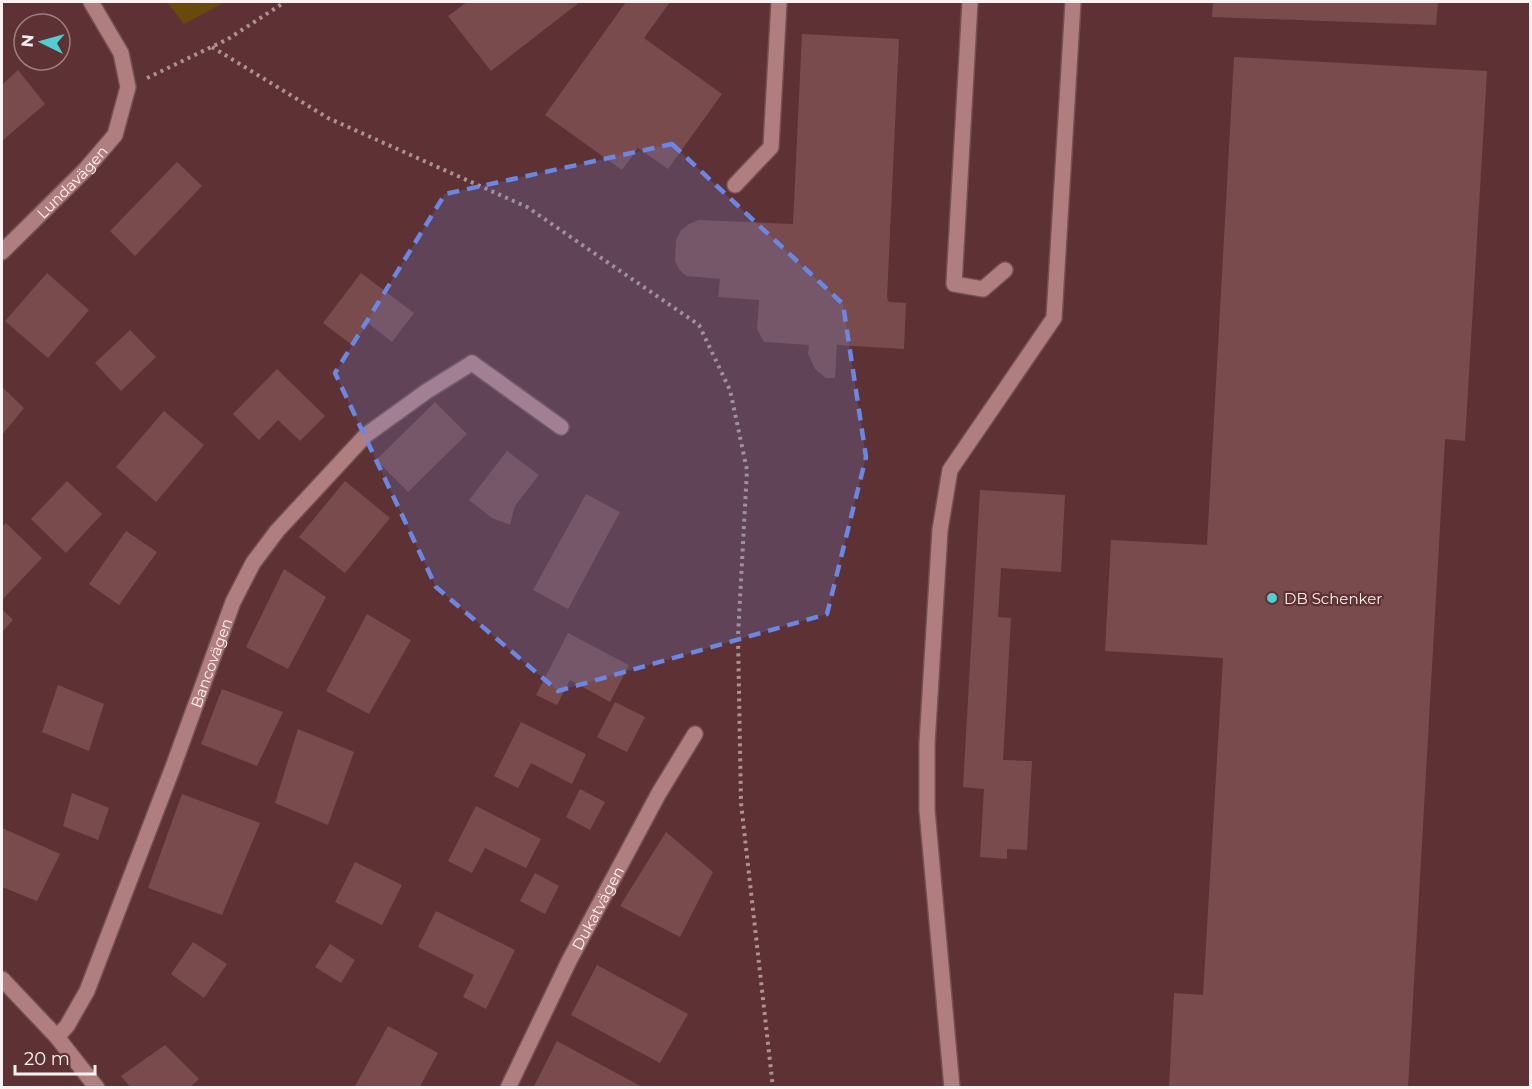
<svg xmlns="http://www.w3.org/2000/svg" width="1532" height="1089" font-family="Montserrat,sans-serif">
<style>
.green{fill:#6a4a0b}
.building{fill:#794b4c}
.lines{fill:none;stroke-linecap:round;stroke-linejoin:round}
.lane-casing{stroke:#735153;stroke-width:18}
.street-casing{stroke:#735153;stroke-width:18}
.path{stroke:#ae9293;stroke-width:4;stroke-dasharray:3 4.5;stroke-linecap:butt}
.lane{stroke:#b17e7f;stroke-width:15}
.street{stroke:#b17e7f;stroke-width:15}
.marked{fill:#6b87e1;fill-opacity:0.2;stroke:#6b87e1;stroke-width:4.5;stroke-dasharray:12 8;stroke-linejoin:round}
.poi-dot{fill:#52cdd0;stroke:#5e3234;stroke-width:2}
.labels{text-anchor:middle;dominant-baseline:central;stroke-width:4.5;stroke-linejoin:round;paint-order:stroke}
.street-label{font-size:15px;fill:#fdf1f1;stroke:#5e3234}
.poi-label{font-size:15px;fill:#fdf1f1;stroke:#5e3234;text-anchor:start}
</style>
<rect width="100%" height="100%" fill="#5e3234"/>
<polygon class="green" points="167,2 225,2 184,24"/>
<g class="building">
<polygon points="467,2 580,2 491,71 448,16"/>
<polygon points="626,2 670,2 644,38 722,94 668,169 638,148 622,170 545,115"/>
<polygon points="1213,2 1438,2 1436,25 1212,17"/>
<polygon points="802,34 899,39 887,298 889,302 906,303 904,349 837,345 835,378 826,378 815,369 808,354 809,345 764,342 757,329 759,300 718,297 720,279 686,276 679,269 675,261 676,240 681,230 689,224 699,220 793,224"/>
<polygon points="1234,57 1487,71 1465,441 1445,439 1408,1088 1169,1088 1174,993 1203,995 1223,658 1105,651 1111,540 1207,545"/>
<polygon points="18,70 45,104 2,141 2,85"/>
<polygon points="177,162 202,186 135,256 110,231"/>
<polygon points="47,273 89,310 48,358 5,321"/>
<polygon points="361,273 414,313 392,342 368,323 352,345 323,323"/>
<polygon points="130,330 156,357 121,391 95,363"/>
<polygon points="277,369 325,416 300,441 278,420 259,440 233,414"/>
<polygon points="2,387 24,408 2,435"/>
<polygon points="435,402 467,434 408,492 376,460"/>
<polygon points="164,411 204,445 156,502 116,467"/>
<polygon points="507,451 539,475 515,506 510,525 492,518 469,500"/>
<polygon points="67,481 102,514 66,553 31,519"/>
<polygon points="345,481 390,518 345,573 299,537"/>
<polygon points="980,490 1065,495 1061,572 1001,568 998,617 1011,618 1003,760 1032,761 1027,850 1007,849 1007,859 980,857 984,789 963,787"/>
<polygon points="586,494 620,512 568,609 533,590"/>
<polygon points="6,523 42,558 3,599 2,597 2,527"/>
<polygon points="126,531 157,552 119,605 89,584"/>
<polygon points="284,569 326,597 288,669 246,647"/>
<polygon points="2,609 13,620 2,632"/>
<polygon points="367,614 411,640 369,714 326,691"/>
<polygon points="568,633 629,665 610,702 570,680 557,705 536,695"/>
<polygon points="58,685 104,704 89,751 42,732"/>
<polygon points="222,689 283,712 257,766 201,744"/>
<polygon points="615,702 645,717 627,752 597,737"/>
<polygon points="521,722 586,754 572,784 531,763 518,788 494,776"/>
<polygon points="298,729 354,752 328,825 275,803"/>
<polygon points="580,789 605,802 590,830 566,817"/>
<polygon points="72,793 109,808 98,840 63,826"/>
<polygon points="182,794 260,823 222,915 148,888"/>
<polygon points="476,806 541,839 526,868 485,848 472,873 448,861"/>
<polygon points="2,828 60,854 37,901 2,887"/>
<polygon points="666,832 713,872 680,937 620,906"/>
<polygon points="355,862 402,885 382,925 335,902"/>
<polygon points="535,873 559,886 545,914 520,901"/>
<polygon points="436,911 515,950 486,1009 463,997 474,975 418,947"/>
<polygon points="193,942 227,964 204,998 171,974"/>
<polygon points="330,944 355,960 341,983 315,967"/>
<polygon points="597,965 688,1014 660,1063 571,1015"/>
<polygon points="388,1026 438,1053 419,1088 354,1088"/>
<polygon points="557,1041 644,1088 533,1088"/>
<polygon points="165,1045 199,1079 189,1088 131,1088 121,1076"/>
</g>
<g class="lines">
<defs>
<g id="lane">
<polyline points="735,185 771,147 779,2"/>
<polyline points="472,363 561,427"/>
<polyline points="952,1088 927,810 927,744 940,530 950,470 1054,318 1073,2"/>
</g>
<g id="street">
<polyline points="970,2 954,284 983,289 1005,270"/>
<path id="s1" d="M2 252 85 170 115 135 128 87 121 53 91 2"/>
<polyline points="2,979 57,1037 97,1088"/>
<path id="s2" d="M57 1037 67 1026 87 991 173 767 233 602 253 563 277 531 366 435 427 391 472 363"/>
<path id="s3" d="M508 1088 569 961 659 793 695 734"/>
</g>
</defs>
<use href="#lane" class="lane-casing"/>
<use href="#street" class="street-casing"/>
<g class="path">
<polyline points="212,47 328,118 527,207 699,325 730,390 747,470 738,636 741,803 773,1088"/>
<polyline points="147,78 228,39 285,2"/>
</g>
<use href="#lane" class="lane"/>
<use href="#street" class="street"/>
</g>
<path class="marked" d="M672 144 843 304 866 457 827 614 558 691 436 587 335 373 445 194Z"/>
<circle class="poi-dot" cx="1272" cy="598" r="6"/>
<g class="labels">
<g class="street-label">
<text stroke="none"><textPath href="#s1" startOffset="99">Lundavägen</textPath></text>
<text stroke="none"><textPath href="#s2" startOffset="406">Bancovägen</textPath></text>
<text stroke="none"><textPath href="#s3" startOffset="201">Dukatvägen</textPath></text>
</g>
<g class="poi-label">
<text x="1284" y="598">DB Schenker</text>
</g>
</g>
<rect width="1532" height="1089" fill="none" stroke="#fdf1f1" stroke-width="6"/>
<g transform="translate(42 42) rotate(275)"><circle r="28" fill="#5e3234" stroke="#9e7e80" stroke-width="1.5"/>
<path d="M0-4.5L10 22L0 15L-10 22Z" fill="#52cdd0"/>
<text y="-9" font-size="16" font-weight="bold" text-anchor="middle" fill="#fdf1f1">N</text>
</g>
<path d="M15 1065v9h80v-9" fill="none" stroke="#fdf1f1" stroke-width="3"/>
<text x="24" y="1065" font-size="18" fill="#fdf1f1" stroke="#5e3234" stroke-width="4.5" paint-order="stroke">20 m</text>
</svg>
